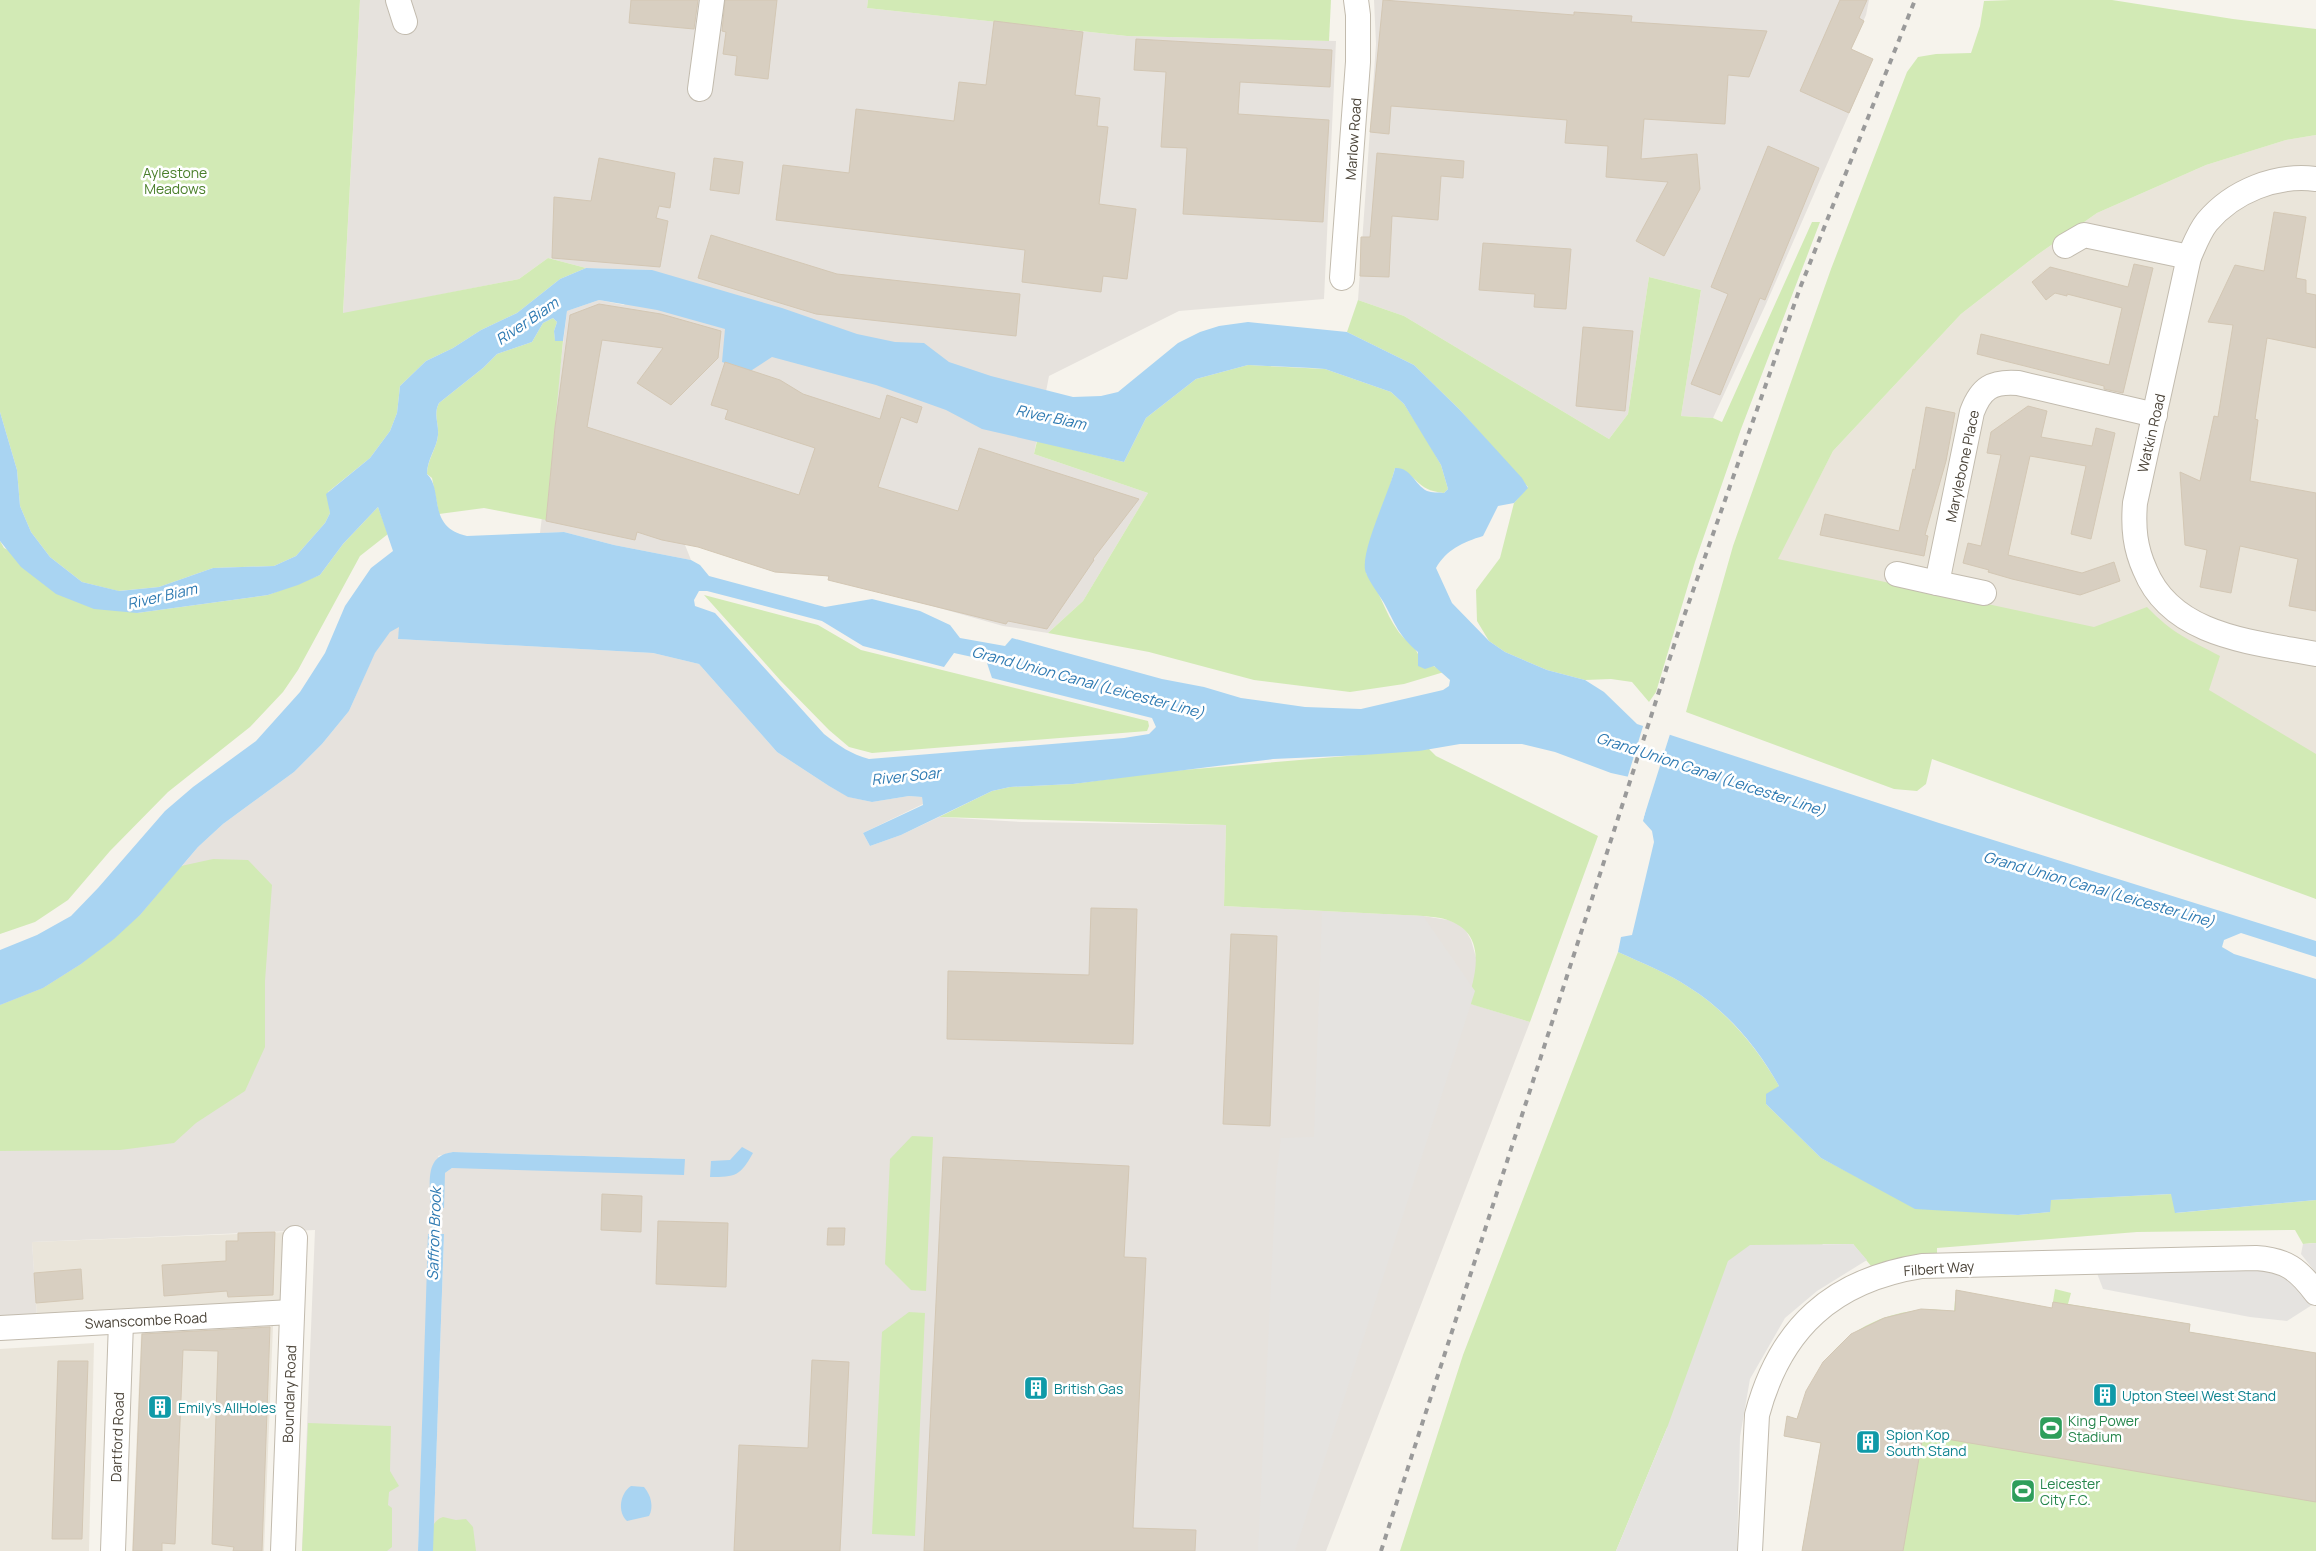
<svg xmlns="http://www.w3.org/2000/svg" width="2316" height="1551" font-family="Manrope,sans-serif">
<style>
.residential{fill:#eae5da}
.industrial{fill:#e6e2dd;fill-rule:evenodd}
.green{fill:#d2eab5}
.parking{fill:#e5e3e0}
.water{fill:#a9d4f2;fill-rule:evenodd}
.pier{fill:#f6f3ec}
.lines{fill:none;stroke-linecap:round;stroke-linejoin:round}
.stream{stroke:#a9d4f2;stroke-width:6}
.building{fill:#d8cfc1;stroke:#d3c7b4}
.minor-casing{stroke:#c2bbae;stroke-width:26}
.minor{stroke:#fff;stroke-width:24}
.rail{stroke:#9a9a9a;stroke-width:4;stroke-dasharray:6 6;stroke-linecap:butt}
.labels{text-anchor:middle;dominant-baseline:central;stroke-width:5;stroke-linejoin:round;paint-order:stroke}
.street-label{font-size:14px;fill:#4b4439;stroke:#fff}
.park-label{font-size:14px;fill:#4a7f2a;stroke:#fff}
.culture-label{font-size:14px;fill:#0d838f;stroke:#fff;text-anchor:start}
.leisure-label{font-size:14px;fill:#27864d;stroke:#fff;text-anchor:start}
.water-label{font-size:15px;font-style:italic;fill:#2e7ab2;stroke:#fff}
</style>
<rect width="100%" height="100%" fill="#f6f3ec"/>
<g class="residential">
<polygon points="2316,135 2316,899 1777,559 1833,451 1961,314 2037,255 2097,213 2206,165 2286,140"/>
<polygon points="286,1232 281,1300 278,1303 37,1317 32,1242"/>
<polygon points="273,1326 264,1551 132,1551 141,1333"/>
<polygon points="94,1343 89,1551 0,1551 0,1349"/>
</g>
<g class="industrial">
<polygon points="360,0 868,0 867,8 1127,36 1336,41 1324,299 1179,311 1049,376 1034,454 1148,493 1083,601 1048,633 1003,626 681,535 691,560 614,545 564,532 540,533 567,311 599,300 624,305 652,270 586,268 548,258 519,279 343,314"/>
<polygon points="1374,0 1869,0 1866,15 1851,49 1873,59 1766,304 1713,418 1681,416 1701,290 1649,277 1628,414 1609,439 1404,316 1358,300 1376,44"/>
<path d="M400 626 398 639 653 653 699 664 777 752 829 786 849 797 872 802 909 796 922 797 923 804 863 833 870 846 901 835 939 817 1022 822 1226 825 1224 906 1423 916 1448 920 1458 924 1466 931 1471 940 1477 961 1476 975 1468 1003 1530 1022 1326 1551H433L444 1235 429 1234 418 1551H302L315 1230 32 1242 37 1317 0 1318V1005L161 891 198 847 223 824 294 772 322 744 349 711 374 654 390 631ZM453 1152 684 1159 452 1168 445 1173 438 1156Z"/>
</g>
<g class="green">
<polygon points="0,0 360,0 343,313 519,279 548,258 586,268 560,279 517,313 481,330 453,348 426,361 400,386 397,413 390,431 370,458 328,492 330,513 325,523 296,556 274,566 213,568 159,587 118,591 82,582 50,557 31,532 20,506 17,470 0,412"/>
<polygon points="868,0 1331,0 1329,41 1127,36 867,8"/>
<path d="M2011 0H2112L2233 19 2316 29V135L2286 140 2206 165 2097 213 2037 255 1961 314 1833 451 1778 559 2094 627 2147 607C2173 634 2188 639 2220 656L2209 690 2316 754V899L1932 759 1926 784 1917 791 1894 789 1686 712 1733 546 1831 269 1907 72 1918 57 1936 54 1971 53 1980 26 1984 1Z"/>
<polygon points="1812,222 1820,222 1741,429 1695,562 1656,692 1649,702 1632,682 1611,679 1585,680 1547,670 1505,652 1489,641 1477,621 1476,590 1500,558 1514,503 1528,487 1460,410 1414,365 1347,332 1358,300 1404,316 1609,439 1628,414 1649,277 1701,290 1681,416 1713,418 1722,422"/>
<path d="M553 318 557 322 554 331 555 340 563 341 546 520 484 508 439 514 432 478 427 474C427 460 437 448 438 435 439 423 433 415 439 403L483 368 497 354 532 342 543 323Z"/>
<path d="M1248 365 1325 369 1391 392 1404 404 1425 437 1441 465 1448 489 1444 493C1414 490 1420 475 1395 468L1366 573C1380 591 1385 613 1398 631 1404 640 1418 647 1419 658L1444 672 1404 684 1350 692 1254 680 1149 652 1048 633 1083 601 1148 493 1034 454 1037 441 1124 462 1146 418 1196 379Z"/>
<polygon points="378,507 388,534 360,556 298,670 283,692 250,727 168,792 110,851 68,900 35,922 0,934 0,541 4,548 137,613 268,595 320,575 343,544"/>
<polygon points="704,595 818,625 861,650 1148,721 1149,726 1147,731 872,753 849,747 829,730 780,680"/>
<path d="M1429 749 1436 756 1598 836 1530 1022 1467 1003C1476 975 1487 935 1450 921 1442 917 1432 917 1423 916L1224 906 1226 825 939 817 992 791 1010 787 1073 784 1160 772Z"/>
<polygon points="213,859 248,860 272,885 265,981 265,1047 245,1091 196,1123 174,1143 120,1150 0,1151 0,1005 43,988 81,964 140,915 181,866"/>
<path d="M1618 952C1642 963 1668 973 1690 988 1727 1011 1758 1049 1779 1086L1766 1104 1821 1158 1884 1191 1984 1212 2018 1215 2050 1212V1200L2172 1194 2176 1213 2316 1200V1243L2303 1244 2295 1230 2137 1232 1937 1248V1254L1899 1258 1871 1266 1853 1244H1823L1667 1428 1616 1551H1400L1463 1355Z"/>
<polygon points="912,1136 933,1137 926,1291 911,1290 885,1264 890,1159"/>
<path d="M2055 1289 2071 1293 2068 1304 2190 1324 2189 1332 2316 1353V1551H1802L1821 1443 1785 1436 1787 1416 1797 1419C1817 1358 1852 1317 1920 1310 1931 1308 1943 1311 1954 1311L1956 1290 2052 1308Z"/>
<polygon points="909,1312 925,1313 915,1536 872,1534 882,1332"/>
<polygon points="308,1423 391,1426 390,1471 399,1486 389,1492 388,1505 392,1508 392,1547 387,1551 302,1551"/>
<path d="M443 1517 456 1520 466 1519 473 1527 476 1551H428C430 1537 429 1522 443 1517Z"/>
</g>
<g class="parking">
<polygon points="1322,912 1423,916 1475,991 1295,1551 1258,1551 1276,1180 1281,1138 1314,1137"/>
<polygon points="2316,1243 2316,1273 2301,1254 2303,1244"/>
<polygon points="1853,1244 1867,1260 1817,1291 1785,1318 1750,1379 1740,1437 1737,1551 1616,1551 1667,1428 1728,1261 1750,1245"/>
<polygon points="2095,1268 2268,1270 2288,1276 2312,1305 2287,1321 2250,1317 2103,1289"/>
</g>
<g class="water">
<path d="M586 268 652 270 782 308 857 334 895 342 924 343 949 362 991 376 1073 397 1101 396 1118 392 1178 343 1200 332 1219 326 1248 322 1347 332 1414 365 1460 410 1522 478 1528 488 1514 503 1498 506 1483 536C1463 542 1446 550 1436 568L1452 603 1489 641 1505 652 1547 670 1585 680 1604 692 1637 724 1939 823 2316 941V957L2241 933 2224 940 2222 947 2234 954 2316 979V1200L2175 1213 2171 1194 2051 1200 2050 1212 2018 1215 1915 1209 1821 1158 1766 1104V1094L1779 1086C1758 1048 1727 1011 1690 988 1668 973 1642 963 1618 952L1621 937 1632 935 1654 842 1652 831 1643 821 1652 782 1611 773 1555 752 1522 744H1460L1419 751 1364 755 1273 759 1073 784 1010 787 992 791 901 835 870 846 863 833 923 805 922 797 909 796 872 802 848 797 829 786 777 752 699 664 653 653 398 639 399 627 390 632 375 653 349 711 322 744 294 772 223 824 198 847 140 915 114 939 81 964 43 988 0 1005V950L37 935 71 916 98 888 165 811 193 787 256 741 300 692 325 653 345 606 371 568 393 551 378 507 343 544 320 575 298 585 268 595 137 613 94 609 56 594 21 567 0 541V412L17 470 20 506 31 532 50 557 82 582 119 591 159 587 213 568 274 566 296 556 325 523 330 513 326 494 370 458 390 431 397 413 400 386 426 361 453 348 481 330 517 313 560 279ZM599 300 657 310 725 329 722 362 749 372 772 357 876 385 946 410 982 429 1124 462 1146 418 1196 379 1248 365 1312 368 1325 369 1391 392 1404 404 1441 465 1448 489 1444 493C1438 492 1432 493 1427 491 1414 484 1411 467 1395 468 1390 491 1358 555 1366 573 1370 583 1378 593 1384 603 1396 625 1398 635 1418 652V666L1425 669 1434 666 1450 680 1449 686 1443 690 1361 709 1305 707 1241 698 1204 687 1162 679 1012 638 1005 646 960 638 950 625 920 611 872 599 825 607 709 576 700 565 691 560 614 545 564 532 467 536C426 527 444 490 427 474 427 459 437 448 438 435 439 423 433 415 439 403L483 368 497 354 532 342 543 323 553 318 557 322 554 331 555 341H563L567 311ZM699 591H707L822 621 863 646 944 667 954 653 986 660 992 678 1152 718 1156 727 1149 734 1124 738 869 759C851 754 839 746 824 734L715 613 695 606 694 600Z"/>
<path d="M742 1147 753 1153C740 1176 736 1177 710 1177L711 1161 730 1160Z"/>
<path d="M453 1152 685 1159 684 1175 452 1168 445 1173 444 1208H430C431 1183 423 1156 453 1152Z"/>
<polygon points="428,1234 444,1234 433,1551 418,1551"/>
<path d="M631 1486 644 1487C651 1495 654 1507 649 1516L627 1521C617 1512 620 1493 631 1486Z"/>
</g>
<polygon class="pier" points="1644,723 1671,731 1642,823 1641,820 1649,784 1627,779"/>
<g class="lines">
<polyline class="stream" points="434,1241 435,1201"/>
</g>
<g class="building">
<polygon points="631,0 698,0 694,29 629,23"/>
<polygon points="725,0 777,0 768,79 735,75 737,56 723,54 726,32 722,31"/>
<polygon points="1383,0 1574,15 1574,12 1632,16 1631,22 1767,31 1749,77 1728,75 1725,124 1644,119 1641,159 1697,154 1700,189 1664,256 1636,241 1668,182 1606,177 1608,146 1565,143 1567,120 1391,106 1389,134 1370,132"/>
<polygon points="1840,0 1867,0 1859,18 1864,21 1851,49 1873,59 1849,113 1800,91"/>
<polygon points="994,21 1083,32 1075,95 1100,98 1097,126 1108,127 1099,204 1136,209 1127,279 1103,276 1101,292 1022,282 1025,250 776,220 783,165 849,173 856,109 954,121 959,82 986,85"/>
<polygon points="1136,39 1332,50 1330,87 1240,82 1238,114 1329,120 1323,222 1183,214 1187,148 1161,147 1166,72 1134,70"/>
<polygon points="1768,146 1819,168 1765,300 1760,298 1720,395 1691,384 1728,294 1711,287"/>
<polygon points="1377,153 1464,161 1463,178 1441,176 1438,220 1392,216 1389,277 1360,276 1361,237 1370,237"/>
<polygon points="599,158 675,173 670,208 659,206 656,218 668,221 660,267 552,258 554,197 591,201"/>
<polygon points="714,158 743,162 739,194 710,190"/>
<polygon points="2274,212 2306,217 2296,278 2306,280 2306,293 2316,295 2316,348 2267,338 2255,419 2258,420 2250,481 2316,493 2316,611 2289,606 2298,559 2240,546 2231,593 2200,587 2207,550 2185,545 2180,472 2200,481 2214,416 2218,417 2233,325 2208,322 2235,265 2264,271"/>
<polygon points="711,235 837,274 1020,294 1016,336 816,314 698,278"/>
<polygon points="1483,243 1571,249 1566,309 1534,307 1535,294 1479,290"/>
<polygon points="2134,264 2153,268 2123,393 2104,389 2104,386 1977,354 1981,334 2109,365 2122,308 2067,294 2067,296 2055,293 2046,300 2032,282 2050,267 2128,287"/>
<polygon points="599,304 661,314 721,331 718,358 671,405 637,383 663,348 602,340 587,427 799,495 815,448 725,419 728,410 711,405 725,362 780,380 803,394 880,419 887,395 922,407 917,423 901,417 878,487 958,511 979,448 1139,499 1093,559 1094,560 1047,629 1008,621 1006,624 828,580 829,576 775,572 698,547 662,540 637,532 635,540 546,521 555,427 570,315"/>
<polygon points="1583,327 1633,331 1625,411 1576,406"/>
<polygon points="2028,406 2047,411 2041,437 2092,446 2096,428 2115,433 2091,539 2071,534 2086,466 2030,456 2008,555 2082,573 2114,562 2120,581 2080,595 2012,579 1988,572 1989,570 1963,563 1968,543 1981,546 2001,455 1987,453 1991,432"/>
<polygon points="1926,407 1955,413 1946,461 1925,535 1928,536 1924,556 1820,535 1825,514 1899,531 1913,469 1915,470"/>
<polygon points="1091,908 1137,909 1133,1044 947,1039 948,971 1089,975"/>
<polygon points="1231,934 1277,936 1270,1126 1223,1124"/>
<polygon points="943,1157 1129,1166 1124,1257 1146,1258 1133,1528 1196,1530 1195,1551 924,1551"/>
<polygon points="602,1194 642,1196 641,1232 601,1230"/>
<polygon points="658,1221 728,1223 726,1287 656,1284"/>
<polygon points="828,1228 845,1228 844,1245 827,1245"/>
<polygon points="275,1232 273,1295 228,1297 227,1291 164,1296 162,1265 226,1261 226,1241 238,1241 238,1233"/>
<polygon points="81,1269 83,1299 36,1303 34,1273"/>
<polygon points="1956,1290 2052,1308 2053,1302 2190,1324 2189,1332 2316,1353 2316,1502 1923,1435 1903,1551 1802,1551 1821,1443 1784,1436 1787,1416 1797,1419 1806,1391 1823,1362 1851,1334 1884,1318 1921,1309 1955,1311"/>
<polygon points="270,1327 262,1551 233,1551 234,1547 212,1544 218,1351 183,1350 175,1544 162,1543 162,1551 133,1551 142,1334"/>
<polygon points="812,1360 849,1362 840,1551 734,1551 739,1445 808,1448"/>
<polygon points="58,1361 88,1361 82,1539 52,1539"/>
</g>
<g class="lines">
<defs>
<g id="minor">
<polyline points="398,0 405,22"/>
<polyline points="700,89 712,0"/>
<path d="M2316 179C2276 174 2233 191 2207 222 2199 232 2194 246 2189 257L2135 503C2133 528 2135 548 2145 570 2172 637 2254 642 2316 654"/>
<polyline points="2065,246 2084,235 2189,257"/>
<polyline points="1342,278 1358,62 1358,15 1356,0"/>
<polyline points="1897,574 1937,583"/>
<path d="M1984 593 1937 583 1972 412C1981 388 1992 381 2018 383L2155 415"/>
<polyline points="0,1328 292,1312"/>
<polyline points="113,1551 121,1322"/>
<polyline points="283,1551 295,1238"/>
<path d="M1750 1551 1757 1415C1780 1328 1833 1280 1922 1266L2256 1258C2286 1260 2298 1269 2316 1293"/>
</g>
</defs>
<use href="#minor" class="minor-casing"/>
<use href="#minor" class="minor"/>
<polyline class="rail" points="1381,1551 1677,636 1800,288 1915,0"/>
</g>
<defs>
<symbol id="building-square" viewBox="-11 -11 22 22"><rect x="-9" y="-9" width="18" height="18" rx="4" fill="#0f9aa8" stroke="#fff"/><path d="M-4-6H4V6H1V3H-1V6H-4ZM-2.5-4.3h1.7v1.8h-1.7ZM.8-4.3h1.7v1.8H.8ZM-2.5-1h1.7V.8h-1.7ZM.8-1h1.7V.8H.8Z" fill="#fff"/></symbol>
<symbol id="stadium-square" viewBox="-11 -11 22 22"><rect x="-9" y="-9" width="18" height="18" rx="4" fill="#2e9e5b" stroke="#fff"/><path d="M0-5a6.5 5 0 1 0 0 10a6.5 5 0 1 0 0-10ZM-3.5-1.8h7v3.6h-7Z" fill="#fff"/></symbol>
</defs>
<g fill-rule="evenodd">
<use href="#building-square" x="1022" y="1374" width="28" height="28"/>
<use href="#building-square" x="2091" y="1381" width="28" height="28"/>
<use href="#building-square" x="146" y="1393" width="28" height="28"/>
<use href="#stadium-square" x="2037" y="1414" width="28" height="28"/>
<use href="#building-square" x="1854" y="1428" width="28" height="28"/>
<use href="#stadium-square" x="2009" y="1477" width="28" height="28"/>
</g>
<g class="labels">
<g class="street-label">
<text transform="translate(1353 139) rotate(-86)">Marlow Road</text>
<text transform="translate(2151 433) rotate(-77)">Watkin Road</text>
<text transform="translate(1962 466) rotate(-78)">Marylebone Place</text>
<text transform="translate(1939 1268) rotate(-4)">Filbert Way</text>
<text transform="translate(146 1320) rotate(-3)">Swanscombe Road</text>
<text transform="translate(289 1394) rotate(-88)">Boundary Road</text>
<text transform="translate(117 1437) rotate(-88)">Dartford Road</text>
</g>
<g class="park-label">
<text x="175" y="172">Aylestone<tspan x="175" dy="16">Meadows</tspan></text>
</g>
<g class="culture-label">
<text x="1054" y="1388">British Gas</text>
<text x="2122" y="1395">Upton Steel West Stand</text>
<text x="178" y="1407">Emily's AllHoles</text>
<text x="1886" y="1434">Spion Kop<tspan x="1886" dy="16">South Stand</tspan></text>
</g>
<g class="leisure-label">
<text x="2068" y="1420">King Power<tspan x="2068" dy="16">Stadium</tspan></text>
<text x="2040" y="1483">Leicester<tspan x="2040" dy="16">City F.C.</tspan></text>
</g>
<g class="water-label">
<text transform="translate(527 321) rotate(-34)">River Biam</text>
<text transform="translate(1051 417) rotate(12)">River Biam</text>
<text transform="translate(162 596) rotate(-13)">River Biam</text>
<text transform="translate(1088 682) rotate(15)">Grand Union Canal (Leicester Line)</text>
<text transform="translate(1711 774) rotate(18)">Grand Union Canal (Leicester Line)</text>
<text transform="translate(906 776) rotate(-6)">River Soar</text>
<text transform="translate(2099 889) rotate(16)">Grand Union Canal (Leicester Line)</text>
<text transform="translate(434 1234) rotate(-88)">Saffron Brook</text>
</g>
</g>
</svg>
